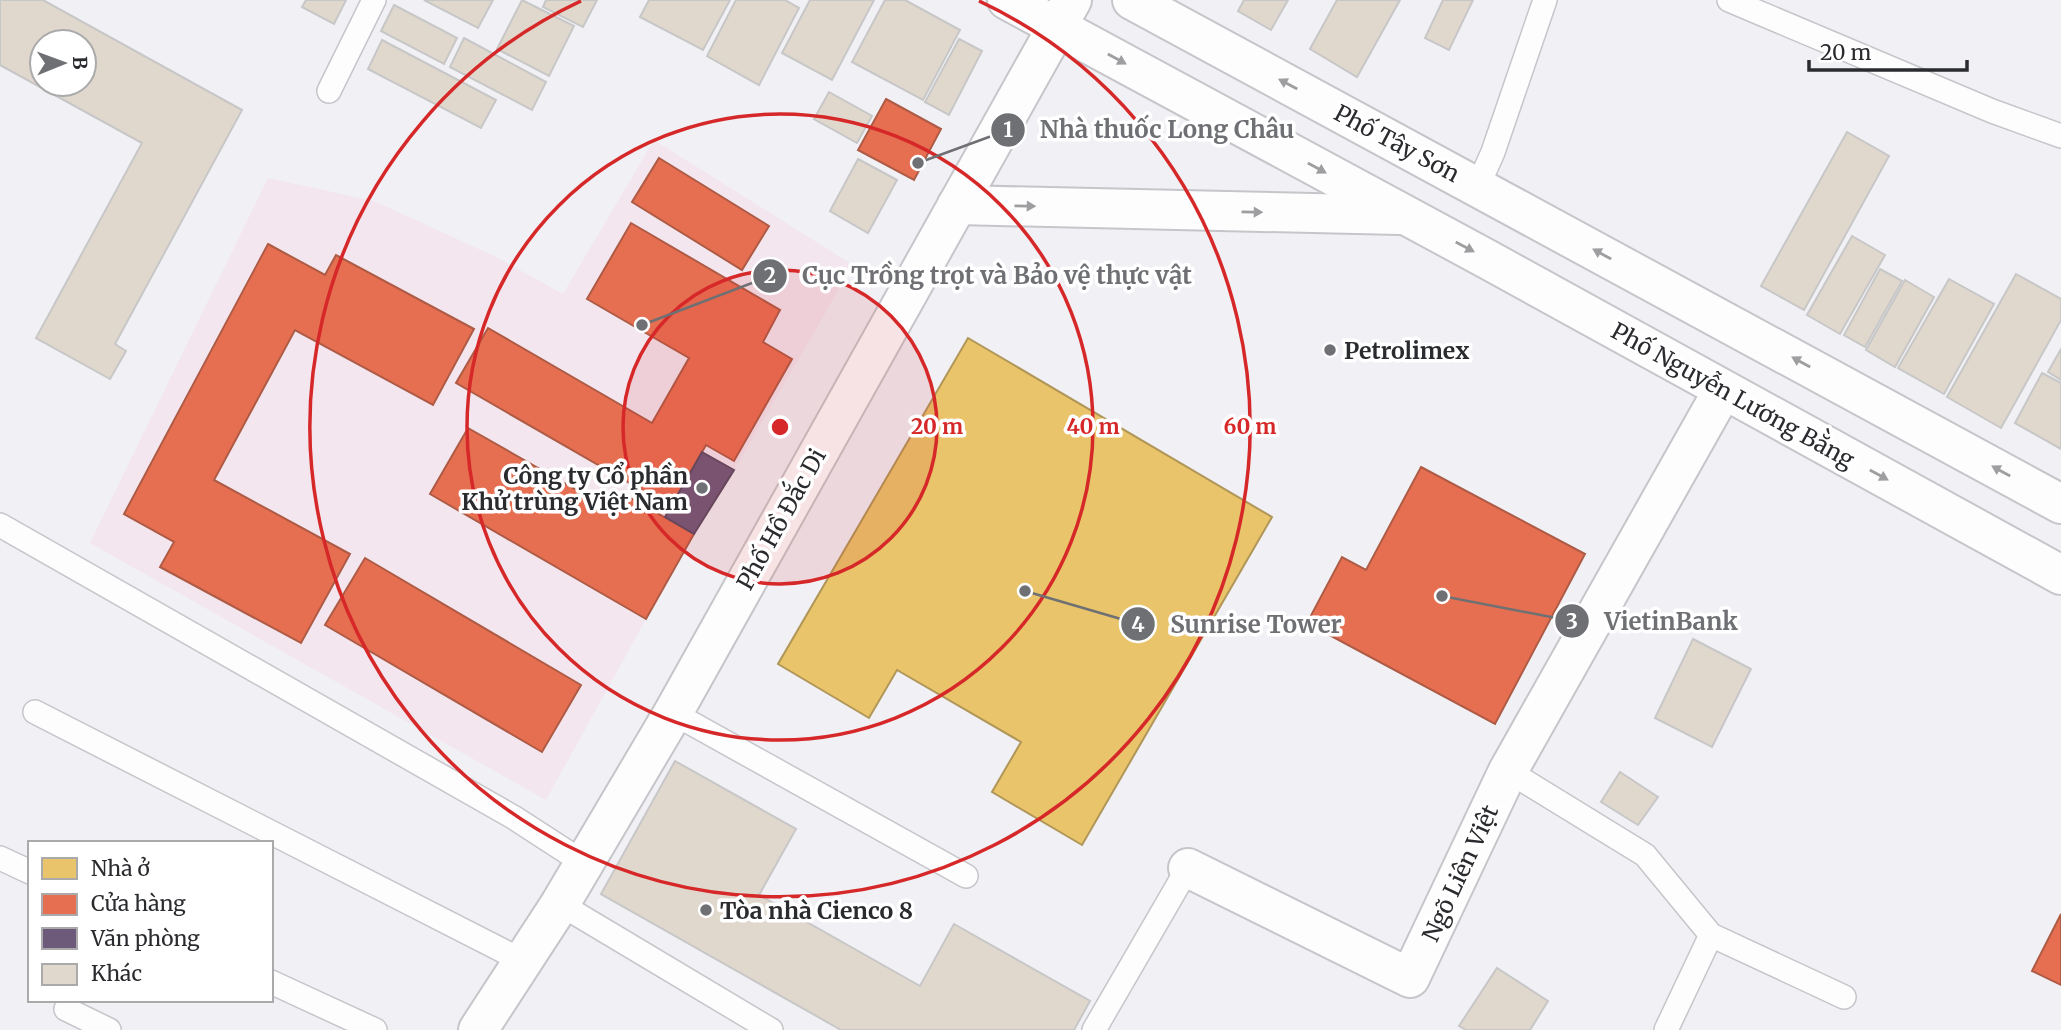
<svg xmlns="http://www.w3.org/2000/svg" width="2061" height="1030" font-family="Merriweather,serif">
<style>
.commercial{fill:#f3e6ef}
.homes{fill:#e9c46a;stroke:#b09658;stroke-width:2}
.shops{fill:#e76f51;stroke:#ae5b46;stroke-width:2}
.offices{fill:#6d597a;stroke:#594b63;stroke-width:2}
.building{fill:#e1d8cd;stroke:#c8c7c7;stroke-width:2;fill-rule:evenodd}
.lines{fill:none;stroke-linecap:round;stroke-linejoin:round}
.service-casing{stroke:#c6c6ca;stroke-width:26}
.minor-casing{stroke:#c6c6ca;stroke-width:42}
.tertiary-casing{stroke:#c6c6ca;stroke-width:42}
.primary-casing{stroke:#c6c6ca;stroke-width:42}
.service{stroke:#fdfdfe;stroke-width:23}
.minor{stroke:#fdfdfe;stroke-width:38}
.tertiary{stroke:#fdfdfe;stroke-width:38}
.primary{stroke:#fdfdfe;stroke-width:38}
.oneway{fill:#9e9ea0}
.ring{fill:none;stroke:#d62828;stroke-width:3.5}
.poi-dot{fill:#6f7074;stroke:#fff;stroke-width:2.5}
.labels{text-anchor:middle;dominant-baseline:central;stroke-width:7;stroke-linejoin:round;paint-order:stroke}
.street-label{font-size:23px;fill:#2a2b2e;stroke:#fff}
.poi-label{font-size:23px;font-weight:bold;fill:#2a2b2e;stroke:#fff;text-anchor:start}
.centre{fill:#d62828;stroke:#fff;stroke-width:3.5}
.ring-label{font-size:21px;text-anchor:middle;font-weight:bold;fill:#d62828;stroke:#fff;stroke-width:7;stroke-linejoin:round;paint-order:stroke}
.leader{fill:none;stroke:#6f7074;stroke-width:2.5}
.callout-dot{fill:#6f7074;stroke:#fff;stroke-width:2.5}
.mark-label{font-size:21px;text-anchor:middle;font-weight:bold;fill:#fff}
.callout-label{font-size:24px;text-anchor:middle;font-weight:bold;fill:#6f7074;stroke:#fff;stroke-width:7;stroke-linejoin:round;paint-order:stroke}
</style>
<rect width="100%" height="100%" fill="#f0f0f5"/>
<polygon class="commercial" points="654,140 853,265 734,470 702,452 665,517 628,496 617,513 468,428 431,495 646,619 546,800 90,543 268,178 374,201 494,256 563,294"/>
<polygon class="homes" points="968,338 1272,517 1082,845 992,792 1021,742 897,670 869,718 778,664"/>
<g class="shops">
<polygon points="886,99 941,129 914,180 858,150"/>
<polygon points="659,158 769,226 742,270 632,202"/>
<polygon points="631,223 780,310 763,342 792,359 734,461 706,445 671,507 456,383 488,328 652,423 689,358 587,299"/>
<polygon points="268,244 325,275 336,255 474,329 433,405 295,330 214,480 350,554 301,643 160,567 174,542 124,514"/>
<polygon points="468,428 617,513 627,496 694,534 646,619 430,494"/>
<polygon points="1421,467 1585,554 1495,724 1307,623 1342,557 1366,570"/>
<polygon points="365,558 581,685 542,752 325,625"/>
<polygon points="2061,914 2061,985 2032,971"/>
</g>
<polygon class="offices" points="702,452 734,470 694,534 665,517"/>
<g class="building">
<path d="M0 0H43L242 110 115 344 126 351 110 379 36 338 142 143 0 65ZM42 42H84V84H42Z"/>
<polygon points="306,0 346,0 334,24 302,7"/>
<polygon points="424,0 493,0 478,28"/>
<polygon points="522,0 574,26 549,76 497,49"/>
<polygon points="546,0 597,0 583,27 543,7"/>
<polygon points="649,0 730,0 703,50 640,17"/>
<polygon points="736,0 785,0 799,8 759,85 707,56"/>
<polygon points="810,0 874,0 832,80 782,53"/>
<polygon points="885,0 905,0 960,30 923,100 852,62"/>
<polygon points="1244,0 1288,0 1271,30 1238,11"/>
<polygon points="1337,0 1400,0 1357,77 1310,49"/>
<polygon points="1443,0 1473,0 1449,50 1425,38"/>
<polygon points="394,5 457,38 444,64 381,31"/>
<polygon points="464,38 546,82 532,110 450,67"/>
<polygon points="959,39 982,51 949,115 925,102"/>
<polygon points="382,40 496,100 481,128 368,69"/>
<polygon points="829,92 872,116 857,143 814,119"/>
<polygon points="1847,132 1889,156 1804,310 1761,286"/>
<polygon points="858,159 897,180 868,233 830,211"/>
<polygon points="1852,236 1885,255 1840,334 1807,315"/>
<polygon points="1880,269 1902,281 1865,347 1844,335"/>
<polygon points="2016,274 2061,299 2061,320 2001,428 1947,397"/>
<polygon points="1949,279 1994,304 1944,394 1898,368"/>
<polygon points="1905,280 1934,297 1895,367 1866,350"/>
<polygon points="2061,349 2061,380 2048,372"/>
<polygon points="2042,373 2061,383 2061,449 2015,423"/>
<polygon points="1693,639 1751,669 1712,747 1655,718"/>
<polygon points="675,761 796,829 759,895 920,986 954,924 1090,1001 1074,1030 841,1030 601,894"/>
<polygon points="1620,772 1658,797 1638,825 1601,802"/>
<polygon points="1497,968 1548,1001 1530,1030 1466,1030 1459,1026"/>
</g>
<g class="lines">
<defs>
<g id="service">
<polyline points="1729,0 1992,111 2061,136"/>
<polyline points="329,91 374,0"/>
<polyline points="1478,186 1493,152 1545,0"/>
<polyline points="0,525 513,817 584,863"/>
<polyline points="35,712 523,961"/>
<polyline points="673,713 966,876"/>
<polyline points="1508,771 1645,855 1711,935 1844,997"/>
<polyline points="0,858 30,872"/>
<polyline points="560,904 771,1030"/>
<polyline points="271,982 375,1030"/>
<polyline points="66,1009 109,1030"/>
<polyline points="1094,1030 1188,868"/>
<polyline points="1666,1030 1711,935"/>
</g>
<polyline id="minor" points="1188,868 1410,978 1508,771 1723,390"/>
<polyline id="tertiary" points="478,1030 560,904 673,713 1072,0"/>
<g id="primary">
<polyline points="1007,0 1485,258 2061,575"/>
<polyline points="1132,0 2061,504"/>
<polyline points="957,205 1399,215"/>
</g>
</defs>
<use href="#service" class="service-casing"/>
<use href="#minor" class="minor-casing"/>
<use href="#tertiary" class="tertiary-casing"/>
<use href="#primary" class="primary-casing"/>
<use href="#service" class="service"/>
<use href="#minor" class="minor"/>
<use href="#tertiary" class="tertiary"/>
<use href="#primary" class="primary"/>
</g>
<defs><path id="oneway-solid" d="M-6-.8H1V-3.2L6.5 0L1 3.2V.8H-6Z" transform="scale(1.75)"/></defs>
<g class="oneway">
<use href="#oneway-solid" transform="translate(1117 59) rotate(29)"/>
<use href="#oneway-solid" transform="translate(1288 84) rotate(-152)"/>
<use href="#oneway-solid" transform="translate(1317 168) rotate(29)"/>
<use href="#oneway-solid" transform="translate(1025 206) rotate(1)"/>
<use href="#oneway-solid" transform="translate(1252 212) rotate(1)"/>
<use href="#oneway-solid" transform="translate(1465 247) rotate(28)"/>
<use href="#oneway-solid" transform="translate(1602 254) rotate(-151)"/>
<use href="#oneway-solid" transform="translate(1801 362) rotate(-151)"/>
<use href="#oneway-solid" transform="translate(2001 471) rotate(-151)"/>
<use href="#oneway-solid" transform="translate(1879 475) rotate(29)"/>
</g>
<circle cx="780" cy="427" r="157" fill="#d62828" fill-opacity=".12"/>
<g class="ring">
<circle cx="780" cy="427" r="157"/>
<circle cx="780" cy="427" r="313"/>
<path d="M979 1A470 470 0 1 1 581 1"/>
</g>
<g class="poi-dot">
<circle cx="1330" cy="350" r="7"/>
<circle cx="702" cy="488" r="7"/>
<circle cx="706" cy="910" r="7"/>
</g>
<g class="labels">
<g class="street-label">
<text transform="translate(1397 143) rotate(28)">Phố Tây Sơn</text>
<text transform="translate(1733 395) rotate(29)">Phố Nguyễn Lương Bằng</text>
<text transform="translate(781 519) rotate(-61)">Phố Hồ Đắc Di</text>
<text transform="translate(1460 873) rotate(-65)">Ngõ Liên Việt</text>
</g>
<g class="poi-label">
<text x="1344" y="350">Petrolimex</text>
<text x="688" y="475" text-anchor="end">Công ty Cổ phần<tspan x="688" dy="26">Khử trùng Việt Nam</tspan></text>
<text x="720" y="910">Tòa nhà Cienco 8</text>
</g>
</g>
<circle cx="780" cy="427" r="10" class="centre"/>
<g class="ring-label">
<text x="937" y="434">20 m</text>
<text x="1093" y="434">40 m</text>
<text x="1250" y="434">60 m</text>
</g>
<path class="leader" d="M918 163L1008 130M642 325L770 276M1442 596L1572 621M1025 591L1138 624"/>
<g class="callout-dot">
<circle cx="918" cy="163" r="7"/>
<circle cx="642" cy="325" r="7"/>
<circle cx="1442" cy="596" r="7"/>
<circle cx="1025" cy="591" r="7"/>
<circle cx="1008" cy="130" r="18"/>
<circle cx="770" cy="276" r="18"/>
<circle cx="1572" cy="621" r="18"/>
<circle cx="1138" cy="624" r="18"/>
</g>
<g class="mark-label">
<text x="1008" y="137">1</text>
<text x="770" y="283">2</text>
<text x="1572" y="629">3</text>
<text x="1138" y="632">4</text>
</g>
<g class="callout-label">
<text x="1167" y="138">Nhà thuốc Long Châu</text>
<text x="997" y="284">Cục Trồng trọt và Bảo vệ thực vật</text>
<text x="1671" y="630">VietinBank</text>
<text x="1256" y="633">Sunrise Tower</text>
</g>
<rect x="28" y="841" width="245" height="161" fill="#ffffff" stroke="#aaaaab" stroke-width="2"/>
<rect x="42" y="858" width="35" height="21" fill="#e9c46a" stroke="#aaaaab" stroke-width="2"/>
<text x="91" y="876" font-size="21" fill="#2a2b2e">Nhà ở</text>
<rect x="42" y="894" width="35" height="21" fill="#e76f51" stroke="#aaaaab" stroke-width="2"/>
<text x="91" y="911" font-size="21" fill="#2a2b2e">Cửa hàng</text>
<rect x="42" y="928" width="35" height="21" fill="#6d597a" stroke="#aaaaab" stroke-width="2"/>
<text x="91" y="946" font-size="21" fill="#2a2b2e">Văn phòng</text>
<rect x="42" y="964" width="35" height="21" fill="#e1d8cd" stroke="#aaaaab" stroke-width="2"/>
<text x="91" y="981" font-size="21" fill="#2a2b2e">Khác</text>
<g transform="translate(63 63) rotate(89)"><circle r="33" fill="#ffffff" stroke="#aaaaab" stroke-width="2"/>
<path d="M0-5L12 26L0 18L-12 26Z" fill="#6f7074"/>
<text y="-10" font-size="19" font-weight="bold" text-anchor="middle" fill="#2a2b2e">B</text>
</g>
<path d="M1809 60v10h158v-10" fill="none" stroke="#2a2b2e" stroke-width="3.5"/>
<text x="1820" y="60" font-size="21" fill="#2a2b2e" stroke="#ffffff" stroke-width="5" paint-order="stroke">20 m</text>
</svg>
